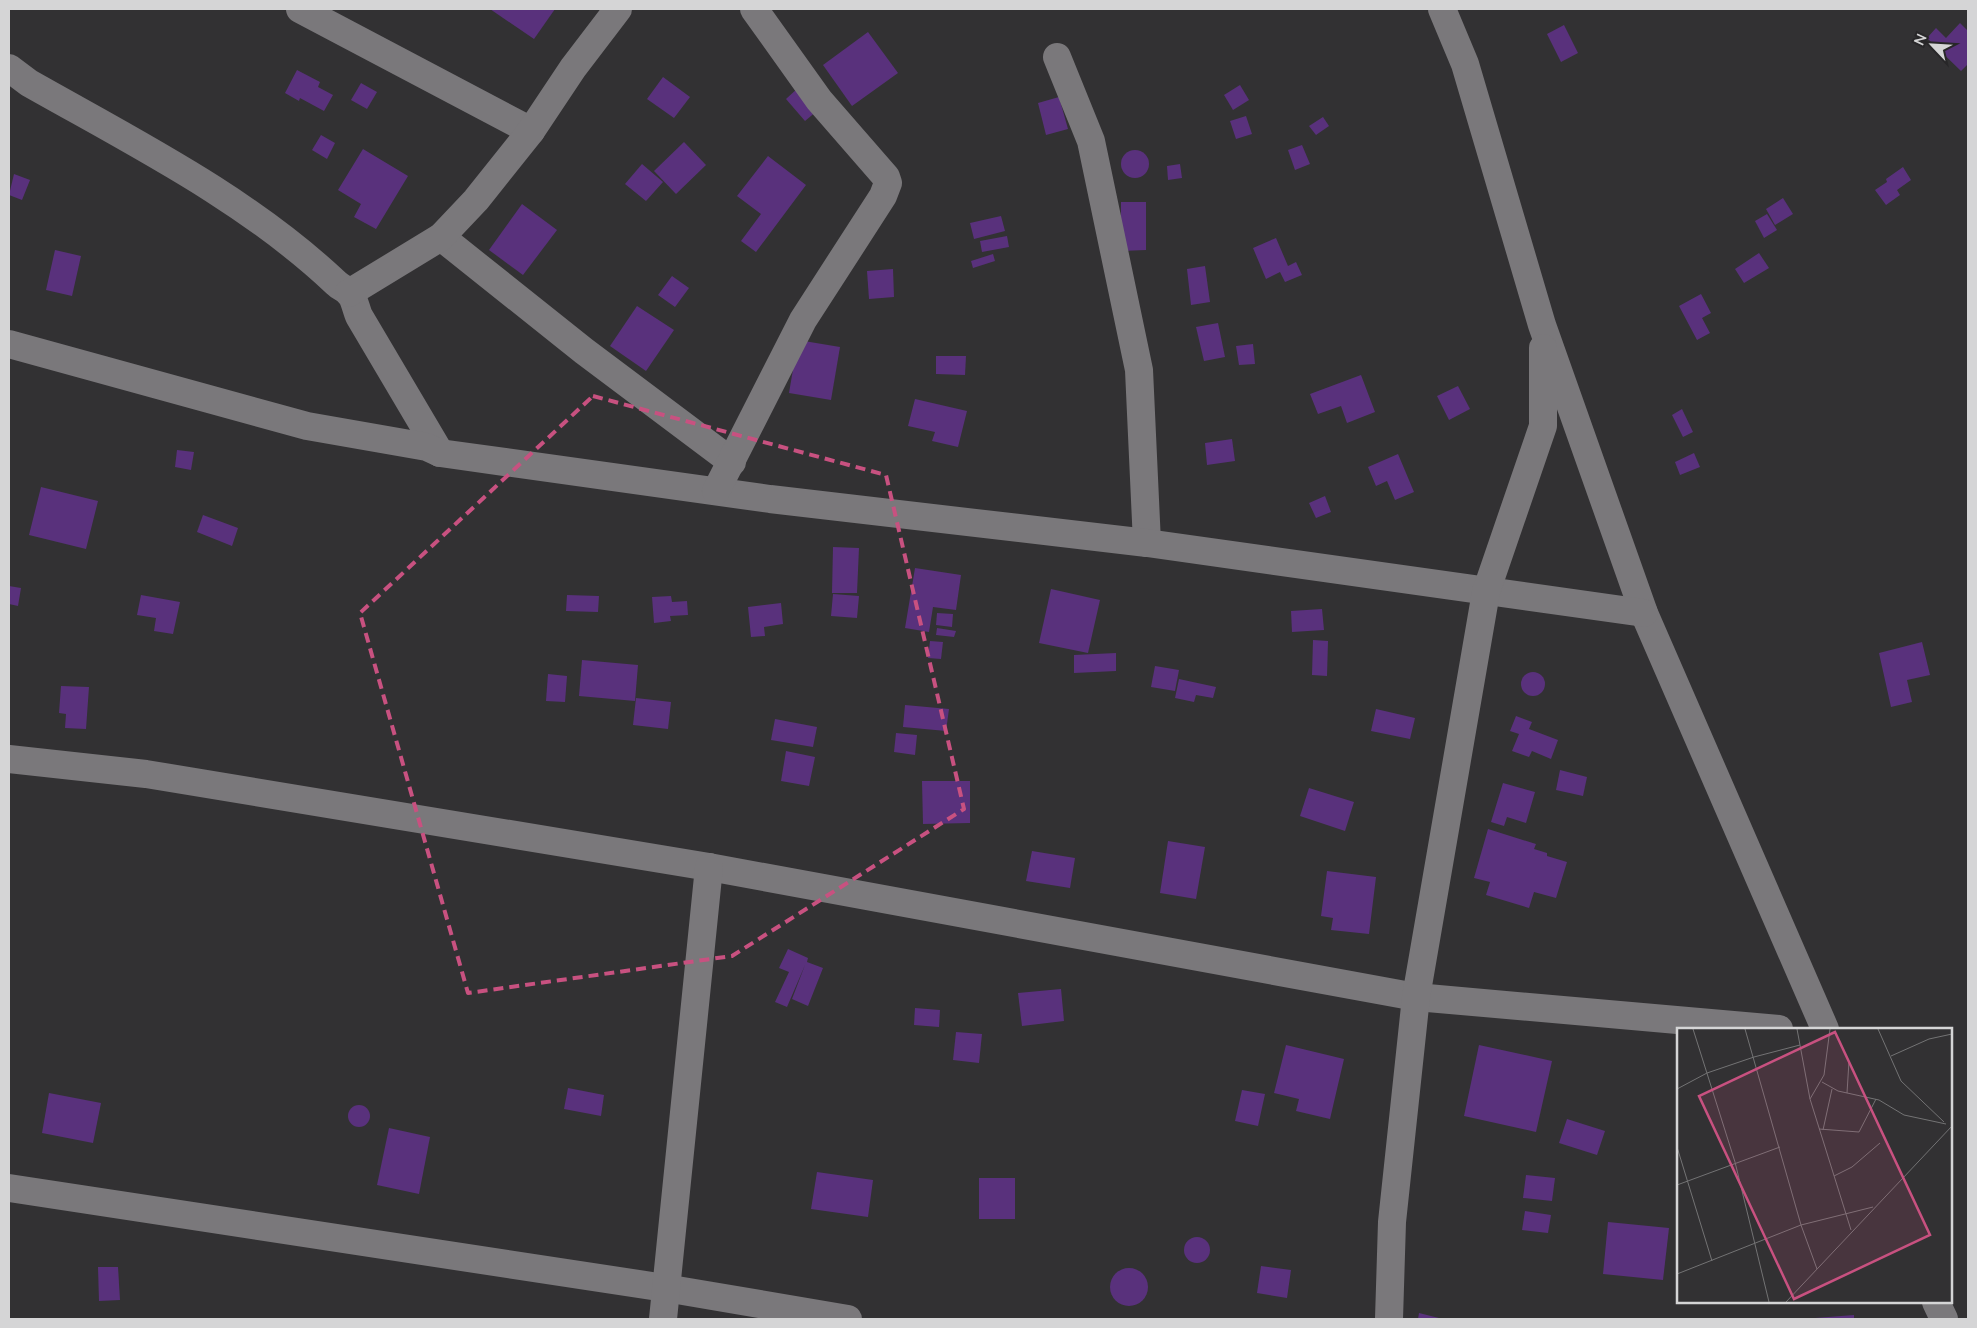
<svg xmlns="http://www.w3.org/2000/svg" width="1977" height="1328" font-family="Lato,sans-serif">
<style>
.building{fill:#59317c}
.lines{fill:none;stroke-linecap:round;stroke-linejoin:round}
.minor{stroke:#7a787b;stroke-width:28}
.marked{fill:none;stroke:#c85180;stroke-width:4;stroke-dasharray:10 6;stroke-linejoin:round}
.inset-road{fill:none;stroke:#737374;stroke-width:1}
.view{fill:#c85180;fill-opacity:0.15;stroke:#c85180;stroke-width:2.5}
.inset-edge{fill:none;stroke:#d5d5d6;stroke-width:2.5}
</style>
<rect width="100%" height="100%" fill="#323133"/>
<g class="building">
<polygon points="490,9 555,9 534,39"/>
<polygon points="1960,23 1968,31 1968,64 1961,71 1927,38 1936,28 1946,38"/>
<polygon points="1564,25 1578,53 1561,62 1547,34"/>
<polygon points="868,32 898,73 852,106 823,65"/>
<polygon points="297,70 320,82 318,87 333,95 324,111 300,98 299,101 285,93"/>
<polygon points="663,77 690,97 674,118 647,99"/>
<polygon points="361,83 377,92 367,109 351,100"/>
<polygon points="1240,85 1249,100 1233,110 1224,95"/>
<polygon points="798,88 818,110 805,121 786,99"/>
<polygon points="1059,97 1068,129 1046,135 1038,103"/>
<polygon points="1246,116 1252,134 1236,139 1230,121"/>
<polygon points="1323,117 1329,126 1316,135 1309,126"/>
<polygon points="321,135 335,143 327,159 312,150"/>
<polygon points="684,142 706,165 676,194 654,171"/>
<polygon points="1302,145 1310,164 1295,170 1288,150"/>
<polygon points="363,149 408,176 376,229 354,217 361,204 338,190"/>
<circle cx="1135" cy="164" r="14"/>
<polygon points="768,156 806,185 756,252 741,241 761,214 737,196"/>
<polygon points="642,164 663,182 646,201 625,184"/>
<polygon points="1180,164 1182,178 1168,180 1167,166"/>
<polygon points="1903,167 1911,180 1897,190 1900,195 1886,205 1875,190 1887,182 1886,179"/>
<polygon points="14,174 30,180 22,200 9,195"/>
<polygon points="1783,198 1793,214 1775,225 1766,209"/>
<polygon points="1121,202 1146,202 1146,250 1121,251"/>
<polygon points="522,204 557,230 523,275 489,250"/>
<polygon points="1767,214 1777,230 1764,238 1755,221"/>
<polygon points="1001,216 1005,231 974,239 970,223"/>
<polygon points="1007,236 1009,247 982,252 980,241"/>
<polygon points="1276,238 1288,266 1296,262 1302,275 1285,282 1280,272 1266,279 1253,248"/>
<polygon points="55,250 81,256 72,296 46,290"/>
<polygon points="1759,253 1769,268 1744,283 1735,269"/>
<polygon points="993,254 995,261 973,268 971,261"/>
<polygon points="1205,266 1210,302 1191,305 1187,269"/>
<polygon points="893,269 894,297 869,299 867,271"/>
<polygon points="672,276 689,288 675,307 658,295"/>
<polygon points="1701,294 1711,313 1702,318 1710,333 1697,340 1679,306"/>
<polygon points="637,306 674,330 646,371 610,346"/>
<polygon points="1218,323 1225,357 1204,361 1196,327"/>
<polygon points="798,340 840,347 831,400 789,393"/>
<polygon points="1253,344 1255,364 1239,365 1236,346"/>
<polygon points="936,356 966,356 965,375 936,374"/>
<polygon points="1361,375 1375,412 1347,423 1341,406 1318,414 1310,394"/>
<polygon points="1458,386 1470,409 1449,420 1437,396"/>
<polygon points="915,399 967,411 958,447 932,441 935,432 908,426"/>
<polygon points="1682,409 1693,432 1683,437 1672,415"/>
<polygon points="1232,439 1235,461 1207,465 1205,443"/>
<polygon points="177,450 194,452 191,470 175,467"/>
<polygon points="1694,453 1700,467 1680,475 1675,462"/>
<polygon points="1398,454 1414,492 1395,500 1387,481 1376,486 1368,467"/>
<polygon points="41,487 98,501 86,549 29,535"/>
<polygon points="1325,496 1331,512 1316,518 1309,503"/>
<polygon points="203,515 238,528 232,546 197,532"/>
<polygon points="833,547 859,548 857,593 832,593"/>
<polygon points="915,568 961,575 956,610 933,607 929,632 905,628"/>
<polygon points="9,586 21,588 18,606 9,604"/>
<polygon points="1051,589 1100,600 1088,653 1039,643"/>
<polygon points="833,594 859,596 857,618 831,616"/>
<polygon points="141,595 180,602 173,634 154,631 156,618 137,615"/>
<polygon points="567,595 599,596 598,612 566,611"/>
<polygon points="671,596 672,602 687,601 688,615 670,616 671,621 654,623 652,597"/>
<polygon points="781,603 783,624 764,627 765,636 751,637 748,607"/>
<polygon points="1322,609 1324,630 1292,632 1291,611"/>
<polygon points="937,613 953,614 952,627 936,625"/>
<polygon points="937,628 956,631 954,637 936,635"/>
<polygon points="1313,640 1328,641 1327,676 1312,675"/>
<polygon points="930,641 943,642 941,659 928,658"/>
<polygon points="1922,642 1930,675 1907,680 1912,702 1891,707 1879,653"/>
<polygon points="1116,653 1116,671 1074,673 1074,655"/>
<polygon points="582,660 638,665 635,701 579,696"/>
<polygon points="1155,666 1179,670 1175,691 1151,687"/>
<circle cx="1533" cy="684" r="12"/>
<polygon points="548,674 567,676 565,702 546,701"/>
<polygon points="1179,679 1216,687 1213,698 1196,695 1194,702 1175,698"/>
<polygon points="61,686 89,687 86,729 65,728 66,714 59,713"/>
<polygon points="636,698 671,702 668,729 633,725"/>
<polygon points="905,705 949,709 946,731 903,727"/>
<polygon points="1376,709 1415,718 1410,739 1371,731"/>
<polygon points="1516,716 1532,722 1529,729 1558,740 1551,759 1532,751 1529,757 1512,751 1519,734 1510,731"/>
<polygon points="775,719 817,727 813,747 771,740"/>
<polygon points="896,733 917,735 915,755 894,752"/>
<polygon points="786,751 815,757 809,786 781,781"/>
<polygon points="1560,770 1587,777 1583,796 1556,790"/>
<polygon points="922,781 970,781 970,823 923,824"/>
<polygon points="1503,783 1535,792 1526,823 1507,817 1504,826 1491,822"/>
<polygon points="1309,788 1354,802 1345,831 1300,816"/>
<polygon points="1488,829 1536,844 1534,849 1547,853 1547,856 1567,862 1556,898 1534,892 1529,908 1486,895 1490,882 1474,878"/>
<polygon points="1168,841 1205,847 1196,899 1160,893"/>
<polygon points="1032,851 1075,858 1070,888 1026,881"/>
<polygon points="1327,871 1376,877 1369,934 1331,930 1333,918 1321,916"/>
<polygon points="788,949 808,958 807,962 823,968 808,1006 792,999 805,965 787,1007 775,1002 789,972 779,968"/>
<polygon points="1061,989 1064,1021 1022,1026 1018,993"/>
<polygon points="915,1008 940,1010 939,1027 914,1025"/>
<polygon points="956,1032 982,1034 979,1063 953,1060"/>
<polygon points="1286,1045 1344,1059 1330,1119 1296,1111 1299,1099 1274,1093"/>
<polygon points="1479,1045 1552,1061 1536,1132 1464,1116"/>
<polygon points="568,1088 604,1095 601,1116 564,1109"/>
<polygon points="1242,1090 1265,1094 1258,1126 1235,1121"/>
<polygon points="49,1093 101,1103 93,1143 42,1133"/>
<circle cx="359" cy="1116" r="11"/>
<polygon points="1567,1119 1605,1131 1597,1155 1559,1143"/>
<polygon points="389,1128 430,1137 419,1194 377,1185"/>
<polygon points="817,1172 873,1180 868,1217 811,1209"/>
<polygon points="1526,1175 1555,1178 1552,1201 1523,1198"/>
<rect x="979" y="1178" width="36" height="41"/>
<polygon points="1525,1211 1551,1215 1548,1233 1522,1230"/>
<polygon points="1608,1222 1669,1228 1663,1280 1603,1274"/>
<circle cx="1197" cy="1250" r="13"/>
<polygon points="1261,1266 1291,1270 1287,1298 1257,1293"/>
<polygon points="98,1267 118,1267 120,1300 99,1301"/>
<circle cx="1129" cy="1287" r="19"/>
<polygon points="1419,1313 1443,1319 1418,1319"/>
<polygon points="1854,1315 1854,1319 1815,1319 1815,1318"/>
</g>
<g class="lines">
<g class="minor">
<polyline points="300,9 531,131"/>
<polyline points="1442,9 1465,64 1542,325 1644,613 1825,1029"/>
<polyline points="1057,57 1091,141 1139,370 1147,543"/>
<path d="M9 68 29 83C135 143 247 199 336 283 340 287 345 289 349 292 354 297 356 309 359 316L440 453"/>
<polyline points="441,237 584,351 732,462"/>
<polyline points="349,293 441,237 476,200 531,131 573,68 618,9"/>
<polyline points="9,344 307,426 427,447 440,453 770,499 1147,543 1644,613"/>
<polyline points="716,491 803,320 883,196 888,183 886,177 819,100 754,9"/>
<polyline points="9,759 146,774 709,867 1416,997 1779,1029"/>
<polyline points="9,1188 665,1288 848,1319"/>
<polyline points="1936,1302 1944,1319"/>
<polyline points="663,1319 709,867"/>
<polyline points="1389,1319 1392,1222 1416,997 1486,592 1543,426 1543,348"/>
</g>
</g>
<path class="marked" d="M593 396 886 475 964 809 732 956 468 993 360 613Z"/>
<g transform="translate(1677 1028)">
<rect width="275" height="275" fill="#323133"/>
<path class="inset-road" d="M16 1 58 134 92 274M68 1 124 197 140 241M120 1 133 71 174 202M201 1 224 53 267 94M214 28 252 11 275 6M145 54 161 63 202 72 227 87 269 96M0 61 30 45 77 29 123 17M170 65 172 33M133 71 147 47 153 1M142 101 182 104 199 71M146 102 155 61M0 119 35 233M157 148 175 139 203 115M0 157 103 119M0 246 124 197 196 179M109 274 275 98"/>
<path class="view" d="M158 4 253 207 117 271 22 68Z"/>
<rect width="275" height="275" class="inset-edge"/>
</g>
<rect width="1977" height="1328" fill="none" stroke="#d5d5d6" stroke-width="20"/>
<g transform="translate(1932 45) rotate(295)" stroke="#282729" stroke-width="4" paint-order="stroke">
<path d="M0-4L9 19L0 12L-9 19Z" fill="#d5d5d6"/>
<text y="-8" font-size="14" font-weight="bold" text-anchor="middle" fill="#d5d5d6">N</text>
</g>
</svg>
